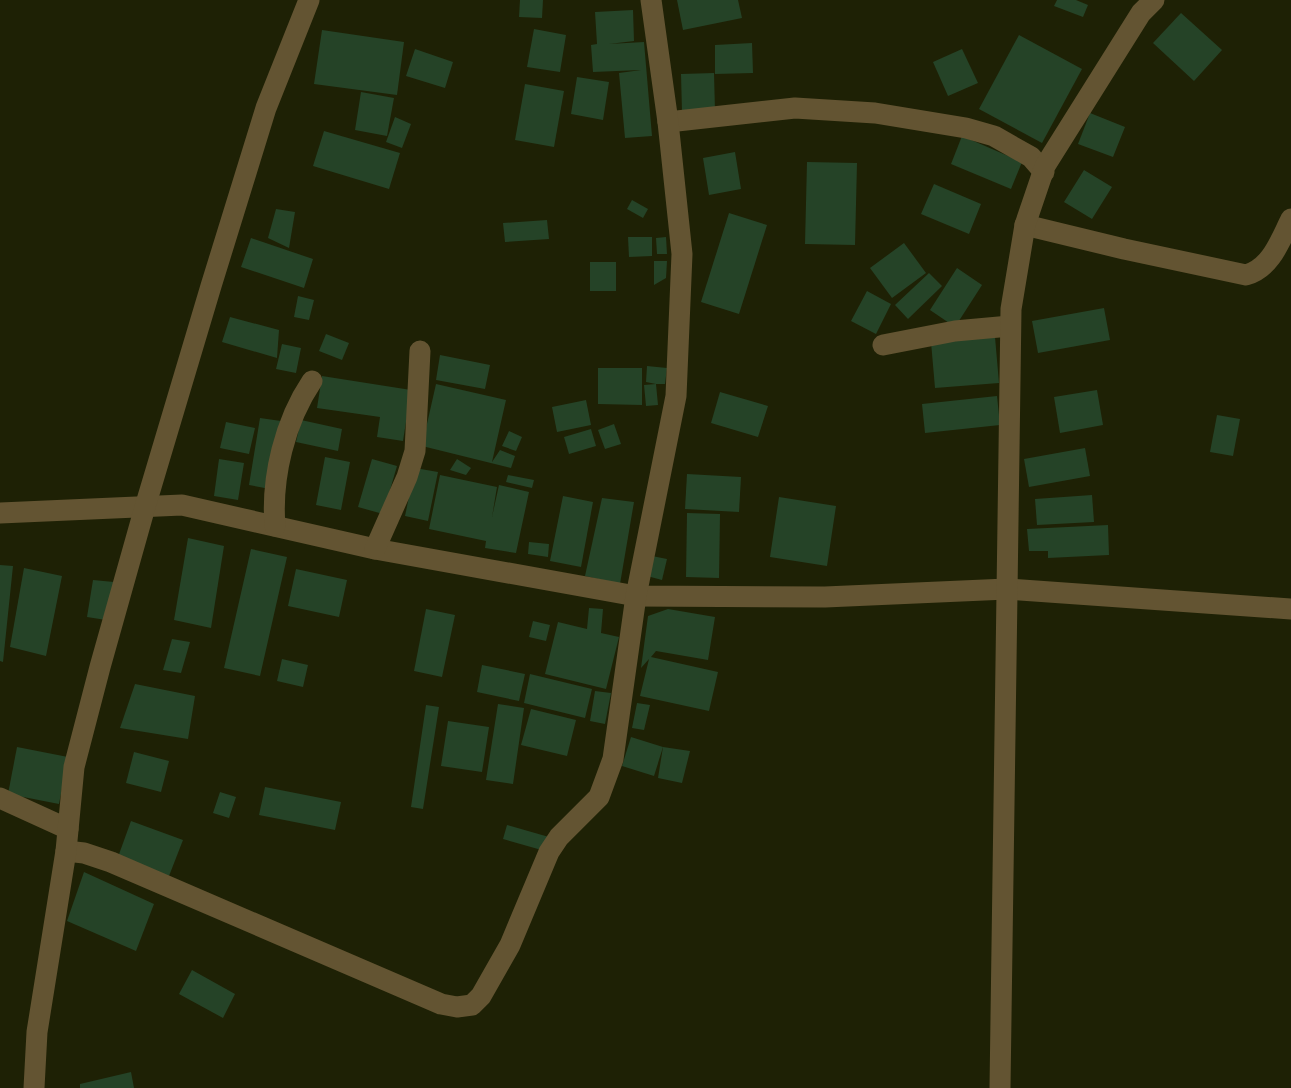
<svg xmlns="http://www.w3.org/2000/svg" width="1291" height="1088" font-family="Manrope,sans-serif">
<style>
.building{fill:#254327}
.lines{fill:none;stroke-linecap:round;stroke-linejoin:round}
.minor{stroke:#635432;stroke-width:21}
</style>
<rect width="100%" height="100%" fill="#1e2105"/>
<g class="building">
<polygon points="520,0 543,0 542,18 519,17"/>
<polygon points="677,0 738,0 742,18 683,30"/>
<polygon points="1057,0 1076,0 1088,5 1083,17 1054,6"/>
<polygon points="633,10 634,41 609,44 644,42 652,136 625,138 619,73 641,70 593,72 591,45 597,44 595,12"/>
<polygon points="1181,13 1222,50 1194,81 1153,43"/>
<polygon points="534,29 566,35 560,72 527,67"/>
<polygon points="322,30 404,42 397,95 314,84"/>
<polygon points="1019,35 1082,69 1042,143 979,109"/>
<polygon points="752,43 753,73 715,74 715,45"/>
<polygon points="415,49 453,62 445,88 406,76"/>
<polygon points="962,49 978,83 948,96 933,62"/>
<polygon points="714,73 715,111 682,112 681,74"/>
<polygon points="577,77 609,82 603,120 571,114"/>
<polygon points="525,84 564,91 554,147 515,140"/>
<polygon points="361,92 394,98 387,136 355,130"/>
<polygon points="1090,113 1125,127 1113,157 1078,144"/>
<polygon points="395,117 411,124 402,148 386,142"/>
<polygon points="324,131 400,153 389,189 313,166"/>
<polygon points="962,136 1022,162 1011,189 951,164"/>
<polygon points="735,152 741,189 709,195 703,158"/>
<polygon points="807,162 857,163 855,245 805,244"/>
<polygon points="1084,170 1112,187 1092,219 1064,202"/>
<polygon points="934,184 981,204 969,234 921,214"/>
<polygon points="632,200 648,209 643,218 627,209"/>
<polygon points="276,209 295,212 289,248 268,238"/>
<polygon points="729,213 767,225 739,314 701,302"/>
<polygon points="547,220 549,239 505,242 503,223"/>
<polygon points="628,237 652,237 652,256 629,257"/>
<polygon points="666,237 667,254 657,254 656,238"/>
<polygon points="251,238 313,259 304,288 241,267"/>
<polygon points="904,243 926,273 892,298 870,268"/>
<polygon points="654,261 667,261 666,278 654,285"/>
<rect x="590" y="262" width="26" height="29"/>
<polygon points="957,268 982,285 955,327 930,310"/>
<polygon points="929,273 942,286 908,319 895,305"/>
<polygon points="867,291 891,304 876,334 851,321"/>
<polygon points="298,296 314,300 309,320 294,317"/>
<polygon points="1104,308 1110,340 1038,353 1032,321"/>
<polygon points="230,317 279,330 277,358 222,342"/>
<polygon points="326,334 349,343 342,360 319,351"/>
<polygon points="995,337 999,383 935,388 931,342"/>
<polygon points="282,344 301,348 296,373 276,369"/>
<polygon points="440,355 490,365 485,389 436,380"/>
<polygon points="647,366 667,368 665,384 656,384 658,405 646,406 644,385 656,384 646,382"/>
<polygon points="598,368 642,368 642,405 598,404"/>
<polygon points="322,376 411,390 403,441 377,437 380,417 317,408"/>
<polygon points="436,384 506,400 492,462 500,450 515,456 511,468 422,446"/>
<polygon points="1097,390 1103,425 1060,433 1054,397"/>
<polygon points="720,392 768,406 758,437 711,423"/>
<polygon points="997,396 1000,425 925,433 922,404"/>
<polygon points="586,400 591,425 557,432 552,407"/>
<polygon points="1217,415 1240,419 1233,456 1210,452"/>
<polygon points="260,418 281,421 270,489 249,485"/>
<polygon points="301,420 342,429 338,451 296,442"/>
<polygon points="226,422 255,428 249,454 220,448"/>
<polygon points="614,424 621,444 605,449 598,430"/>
<polygon points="591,429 596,446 569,454 564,437"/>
<polygon points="509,431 522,437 516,451 502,446"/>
<polygon points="1085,448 1090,476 1029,487 1024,459"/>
<polygon points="325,457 350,462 341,510 316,505"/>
<polygon points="219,459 244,463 238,500 214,496"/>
<polygon points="372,459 397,466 383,514 358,507"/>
<polygon points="457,459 471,468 466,475 450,470"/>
<polygon points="415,468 438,472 428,521 405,516"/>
<polygon points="687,474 741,477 739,512 685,509"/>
<polygon points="440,475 497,487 492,517 499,485 529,492 516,553 485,548 486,541 429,529"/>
<polygon points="508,475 534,480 532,488 506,482"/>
<polygon points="1092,495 1094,522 1037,525 1035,499"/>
<polygon points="563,496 593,502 581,567 550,561"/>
<polygon points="779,497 836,506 827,566 770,557"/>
<polygon points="602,498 634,502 620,584 585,576"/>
<polygon points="687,513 720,514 719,578 686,577"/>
<polygon points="1108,525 1109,555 1048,558 1048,551 1029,551 1027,529"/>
<polygon points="188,538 224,546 211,628 174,620"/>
<polygon points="529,542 549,544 548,557 528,554"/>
<polygon points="251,549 287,557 260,676 224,668"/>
<polygon points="652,556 667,559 662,580 647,576"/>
<polygon points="0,565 13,566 3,662 0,661"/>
<polygon points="24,568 62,576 46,656 10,647"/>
<polygon points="296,569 347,580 339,617 288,606"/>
<polygon points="93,580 114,582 106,620 87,617"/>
<polygon points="589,608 603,609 601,633 619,637 606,689 545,674 558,622 587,629"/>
<polygon points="426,609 455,615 442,677 414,671"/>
<polygon points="668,609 715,617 708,660 656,651 651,657 718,672 709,711 640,696 649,659 641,668 648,616"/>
<polygon points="533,621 550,625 546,641 529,637"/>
<polygon points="172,639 190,642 181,673 163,670"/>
<polygon points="282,659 308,665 303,687 277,681"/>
<polygon points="482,665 525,674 519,701 477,692"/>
<polygon points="530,674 592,689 585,718 524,703"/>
<polygon points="135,684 195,696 188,739 120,728"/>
<polygon points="595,691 611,693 605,724 590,721"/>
<polygon points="637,703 650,705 644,730 632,728"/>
<polygon points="498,704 524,708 513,784 486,780"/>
<polygon points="426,705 439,707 423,809 411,807"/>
<polygon points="531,709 576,720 567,756 521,745"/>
<polygon points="448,721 489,727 482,772 441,766"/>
<polygon points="631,737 663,747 654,776 622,766"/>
<polygon points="17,747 68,757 59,804 8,794"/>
<polygon points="663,747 690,751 682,783 658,778"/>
<polygon points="134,752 169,761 161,792 126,783"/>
<polygon points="265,787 341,802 335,830 259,815"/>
<polygon points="220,792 236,797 229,818 213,813"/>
<polygon points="131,821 183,840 169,876 118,857"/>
<polygon points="507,825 549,837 545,851 503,839"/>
<polygon points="84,872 154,904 136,951 67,921"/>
<polygon points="192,970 235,994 223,1018 179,994"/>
<polygon points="131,1072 134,1088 80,1088 80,1084"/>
</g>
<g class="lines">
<g class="minor">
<polyline points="668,122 795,108 875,113 966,128 994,136 1031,157 1044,172"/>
<path d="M1025 225 1124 249 1246 275C1271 268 1280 241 1291 219"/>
<polyline points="883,345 955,331 1010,326"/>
<polyline points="0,513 182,505 375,549 636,596 825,597 1007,589 1291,609"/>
<path d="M275 526C271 477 285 421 312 381"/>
<polyline points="375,549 407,477 415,451 420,351"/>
<polyline points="0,798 68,829"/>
<polyline points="66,851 84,853 111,862 441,1004 457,1007 472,1005 481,996 510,945 549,852 559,837 599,797 613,759 636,596 676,396 682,254 668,122 651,0"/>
<polyline points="34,1088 37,1032 66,851 74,767 100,667 145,507 211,286 266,108 309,0"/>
<polyline points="1000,1088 1011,309 1025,225 1045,166 1141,13 1154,0"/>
</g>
</g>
</svg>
